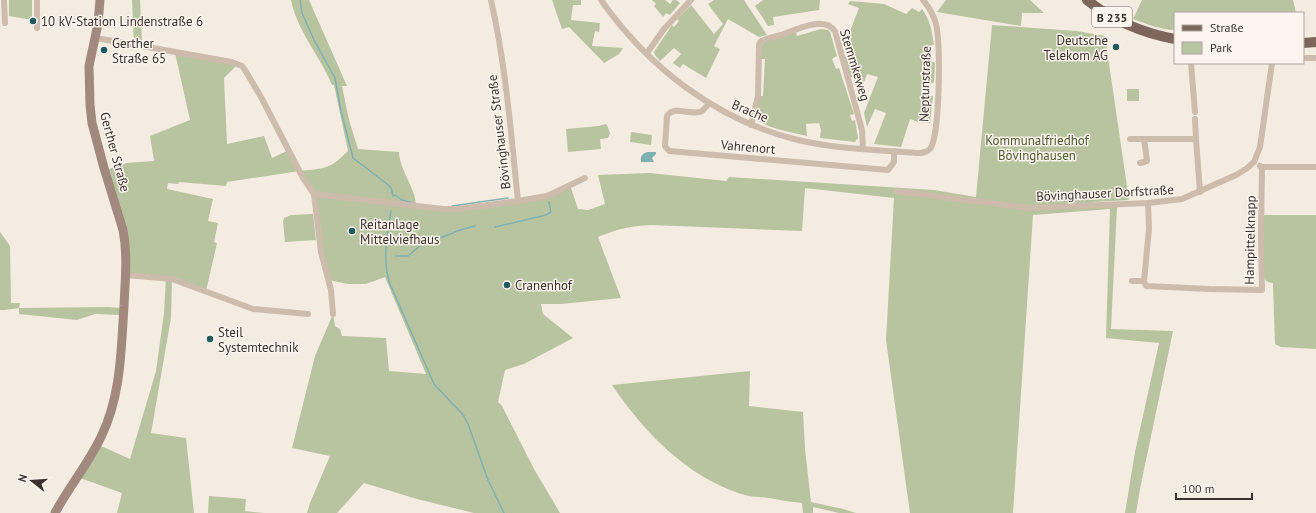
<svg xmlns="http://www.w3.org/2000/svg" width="1316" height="513" font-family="'PT Sans',sans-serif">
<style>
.green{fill:#b8c4a0}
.water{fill:#7fb0b2}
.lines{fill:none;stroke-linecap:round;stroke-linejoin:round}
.stream{stroke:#7fb0b2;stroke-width:1.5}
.street{stroke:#cdbbac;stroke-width:6}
.secondary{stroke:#a18a7d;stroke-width:9}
.primary{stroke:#7d675c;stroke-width:10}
.poi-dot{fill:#1f5a5e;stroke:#fbf5ee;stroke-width:1.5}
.labels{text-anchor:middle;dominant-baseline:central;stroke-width:3;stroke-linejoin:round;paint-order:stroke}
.shield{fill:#fbf5ee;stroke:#756b66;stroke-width:1}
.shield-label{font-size:12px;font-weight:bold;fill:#3b302b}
.poi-label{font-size:13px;fill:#3b302b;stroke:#fbf5ee;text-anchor:start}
.street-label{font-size:13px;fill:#3b302b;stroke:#fbf5ee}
.park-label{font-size:13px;fill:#4a5a2e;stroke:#fbf5ee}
</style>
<rect width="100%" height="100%" fill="#f4ebe1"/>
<g class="green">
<polygon points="9,0 32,0 32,20 9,16"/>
<polygon points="132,0 140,0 142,41 139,46 134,45"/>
<path d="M291 0H309L347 86H342L349 120 358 149 399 152C400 172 416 188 416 206L443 209 531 199 570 185 578 209 588 210 605 204 598 175 650 173 726 181 729 177 934 190 976 197 992 25 1077 31 1105 36 1129 200 1093 202 1094 207H1117L1111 329 1173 331 1140 489 1136 513H1125L1135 452 1159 343 1106 338 1110 209 1033 215 1013 513H910L886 340 894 198 805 188 802 231 652 225C629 226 618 229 598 237L621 298 561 304H541L543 314 573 338 524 364 505 370 498 402 502 406 534 469 560 513H474L417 499 364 483 337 513H307L310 503 330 456 292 448 315 356 333 314 335 326 340 329 342 336 386 338 389 371 426 374 385 277 366 284H348L329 280 327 272 316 205 299 171 227 182 226 186 179 182 178 184 168 183 167 189 213 199 208 221 218 223 214 242 217 243 206 291 172 280 171 318 151 433 186 438 194 513H117L122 493 80 478 101 446 130 459 156 371 164 313 166 277 129 274 127 253 106 170 127 163 154 161 150 136 190 120 175 53 238 64 224 78 227 144 264 136 272 158 289 150 300 171C325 168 329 170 348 151L334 85H332C320 56 297 31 291 0Z"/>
<polygon points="552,0 581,0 581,5 573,5 571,20 600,23 599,32 595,31 592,46 623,48 619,54 604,63 569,27 562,29"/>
<polygon points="652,0 665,0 670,4 673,0 676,0 680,3 670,15 666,13 663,17 654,6 656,4"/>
<polygon points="714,0 744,0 767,35 759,37 728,19 714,46 720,49 706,78 683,64 680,68 673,63 681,54 674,48 660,61 655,55 654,52 672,25 674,27 679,21 677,19 691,5 714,34 723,24 708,4"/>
<polygon points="763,0 820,0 819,10 773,17 774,25 768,26 755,6"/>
<polygon points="946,0 1030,0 1044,13 1022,13 1021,26 937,12"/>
<path d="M1142 0H1293L1296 13H1175V30C1161 30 1147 24 1133 19Z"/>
<path d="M850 1 884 4 906 14 912 8 919 12 922 9C930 20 932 31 934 45H931L932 62H935L934 83H931L929 96H933L930 123 918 122 910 119 901 147 874 144 886 113 875 109 867 127 864 113 878 77 867 74 859 96 853 77H849L843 58 847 56 843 40 847 39 859 8 848 4Z"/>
<path d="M821 29 828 30 830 32 837 56 832 59 836 69 839 68 854 114 850 115 852 121 855 120 858 138 855 142 820 138 821 130 819 123 806 124 807 136C790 132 768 129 754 118L760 96H763L765 59H761V47L764 42 796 32 797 36Z"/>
<rect x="1127" y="89" width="12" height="12"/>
<polygon points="605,124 607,125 610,133 608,138 600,139 601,149 568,152 566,129 599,126"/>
<polygon points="631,132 652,135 651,145 630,142"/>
<polygon points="313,214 316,240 285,242 283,221 284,218 291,215"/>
<polygon points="1264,215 1316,215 1316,349 1281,347 1275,344 1273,286 1273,283 1268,282 1263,278"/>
<polygon points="0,232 10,246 11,303 20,303 19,308 109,307 120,308 121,315 95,314 77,320 19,314 19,308 5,310 0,310"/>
<path d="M750 371 749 406 803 412 805 449 811 502 843 509 856 513H839L813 507V513H803L802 503C791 502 780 500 769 498 760 497 750 497 741 494 686 476 644 432 612 385Z"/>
<polygon points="209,496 246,499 245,511 264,513 208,513"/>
</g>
<path class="water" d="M647 152H656V154L652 158 654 162H641C640 156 642 154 647 152Z"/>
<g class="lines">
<g class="stream">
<polyline points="300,0 302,13 314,40 335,78 341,111 353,158 387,184 391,188 393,196 395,195 402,200 413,203"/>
<polyline points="452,206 508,198"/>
<path d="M391 211C387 235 382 261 390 284L434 384 464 416 468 424 488 480 504 513"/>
<polyline points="495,227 546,215 551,212 549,202"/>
<polyline points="396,256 408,256 423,243 433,241 460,230 475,226"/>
</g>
<g class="street">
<polyline points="4,0 5,23"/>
<polyline points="37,0 37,28"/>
<path d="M491 0C506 66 511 134 518 201"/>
<path d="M601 0C649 68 716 120 798 140 836 149 877 150 916 153 921 153 926 153 930 149 940 138 941 41 936 24 934 16 929 7 923 0"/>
<polyline points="96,38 232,62 242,66 245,70 261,97 303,178 314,194 321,252 331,290 333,314"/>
<polyline points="647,53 664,29 691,0"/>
<polyline points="1303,58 1316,58"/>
<polyline points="1191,63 1195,112"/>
<path d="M709 104C707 106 704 109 702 111 692 117 675 104 667 116L665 146 669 151 888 170 894 162V151"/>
<polyline points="1195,119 1196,139"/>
<path d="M751 125 758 96 759 45 760 42C766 38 774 37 781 35 796 30 823 15 835 31L862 130 863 149"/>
<polyline points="1130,139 1144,139"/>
<polyline points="1140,163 1147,161 1144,139 1196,139 1200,192"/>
<polyline points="1260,166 1262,167 1316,167"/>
<polyline points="896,191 1030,208 1148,203 1182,199 1236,175 1246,169 1254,162 1260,147 1272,63"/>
<polyline points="314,194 443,209 459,209 518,201 547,196 585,178"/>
<polyline points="1148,203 1149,229 1144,281 1146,286 1210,289 1262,290 1261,236 1262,167"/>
<polyline points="126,275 172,279 253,309 308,314"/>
<polyline points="1132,281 1144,281"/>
</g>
<path class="secondary" d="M55 513C69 487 88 464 101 437 121 396 121 351 124 306 125 281 128 256 123 230L104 168 92 123 90 105 89 66 98 24 100 0"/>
<g class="primary">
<path d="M1087 0C1112 20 1143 33 1175 39"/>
<polyline points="1303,43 1316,42"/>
</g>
</g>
<g class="poi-dot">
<circle cx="33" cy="21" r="4"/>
<circle cx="1116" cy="47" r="4"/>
<circle cx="104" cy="50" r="4"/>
<circle cx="352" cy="231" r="4"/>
<circle cx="507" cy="285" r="4"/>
<circle cx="210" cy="339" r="4"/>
</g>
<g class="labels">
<rect class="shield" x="1092" y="7" width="40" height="20" rx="3"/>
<g class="shield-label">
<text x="1112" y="17">B 235</text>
</g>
<g class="poi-label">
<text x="41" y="21">10 kV-Station Lindenstraße 6</text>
<text x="1108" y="40" text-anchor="end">Deutsche<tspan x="1108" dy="15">Telekom AG</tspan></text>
<text x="112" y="43">Gerther<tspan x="112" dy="15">Straße 65</tspan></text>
<text x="360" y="224">Reitanlage<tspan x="360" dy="15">Mittelviefhaus</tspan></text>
<text x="515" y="285">Cranenhof</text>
<text x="218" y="332">Steil<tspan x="218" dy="15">Systemtechnik</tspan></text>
</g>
<g class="street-label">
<text transform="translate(855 65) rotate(73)">Stemmkeweg</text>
<text transform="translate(925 84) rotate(-88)">Neptunstraße</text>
<text transform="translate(750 111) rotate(23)">Brache</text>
<text transform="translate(499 132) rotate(-97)">Bövinghauser Straße</text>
<text transform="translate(748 147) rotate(5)">Vahrenort</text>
<text transform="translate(115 152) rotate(75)">Gerther Straße</text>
<text transform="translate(1105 193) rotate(-3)">Bövinghauser Dorfstraße</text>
<text transform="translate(1250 240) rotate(-89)">Hampittelknapp</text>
</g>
<g class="park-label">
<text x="1037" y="140">Kommunalfriedhof<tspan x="1037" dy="15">Bövinghausen</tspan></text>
</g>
</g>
<rect x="1174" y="12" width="130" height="52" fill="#fbf5ee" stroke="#aea6a0"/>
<rect x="1182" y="25" width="20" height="6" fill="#7d675c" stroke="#aea6a0"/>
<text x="1210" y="32" font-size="12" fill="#3b302b">Straße</text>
<rect x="1182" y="42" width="20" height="12" fill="#b8c4a0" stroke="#aea6a0"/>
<text x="1210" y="52" font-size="12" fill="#3b302b">Park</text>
<g transform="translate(32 481) rotate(287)" stroke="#fbf5ee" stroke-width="3" paint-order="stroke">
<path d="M0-3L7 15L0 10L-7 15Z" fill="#3b302b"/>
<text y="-6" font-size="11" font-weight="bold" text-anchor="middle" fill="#3b302b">N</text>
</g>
<path d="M1176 493v6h76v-6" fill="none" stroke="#3b302b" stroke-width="2"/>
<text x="1182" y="493" font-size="12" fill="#3b302b" stroke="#fbf5ee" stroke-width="3" paint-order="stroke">100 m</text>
</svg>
